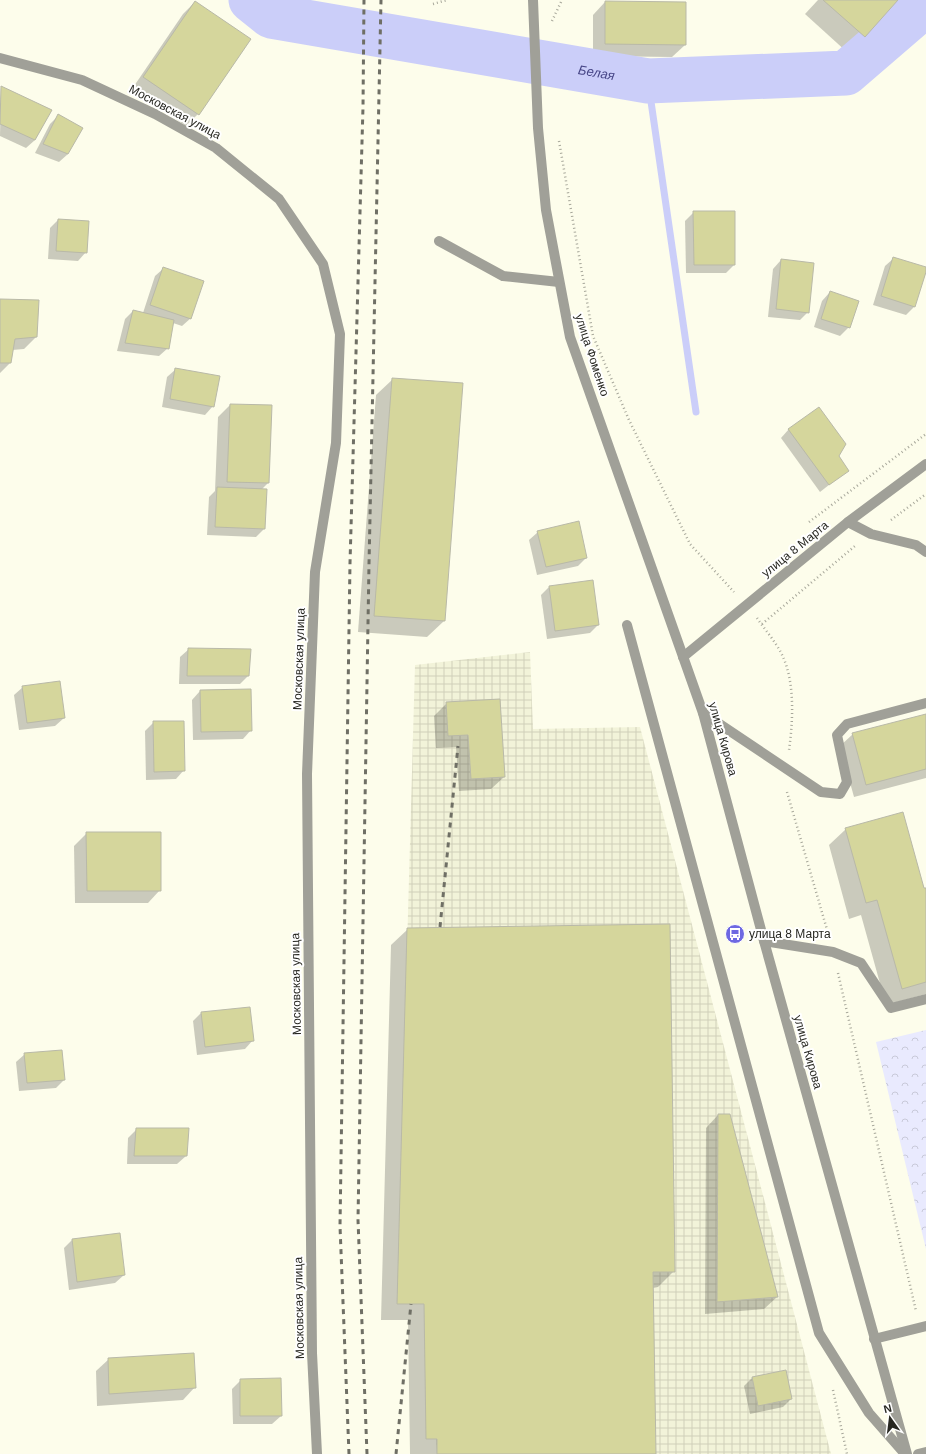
<svg xmlns="http://www.w3.org/2000/svg" width="926" height="1454" font-family="Arial,sans-serif">
<style>
.industrial{fill:url(#industrial-grid)}
.park{fill:url(#park-crowns)}
.shadow{fill:#0003}
.lines{fill:none;stroke-linecap:round;stroke-linejoin:round}
.stream{stroke:#cbcef9;stroke-width:7}
.river{stroke:#cbcef9;stroke-width:45}
.building{fill:#d5d69c;stroke:#b9b9a8}
.path{stroke:#a8a89b;stroke-width:2.5;stroke-dasharray:1 3;stroke-linecap:butt}
.service{stroke:#a0a098;stroke-width:10}
.minor{stroke:#a0a098;stroke-width:10}
.tertiary{stroke:#a0a098;stroke-width:10}
.rail{stroke:#6f6f65;stroke-width:3;stroke-dasharray:5 5;stroke-linecap:butt}
.labels{text-anchor:middle;dominant-baseline:central;stroke-width:4;stroke-linejoin:round;paint-order:stroke}
.street-label{font-size:12px;fill:#272721;stroke:#fff}
.poi-label{font-size:12px;fill:#272721;stroke:#fff;text-anchor:start}
.water-label{font-size:13px;font-style:italic;fill:#474687;stroke:#fff}
</style>
<defs>
<pattern id="industrial-grid" width="8" height="8" patternUnits="userSpaceOnUse"><rect width="8" height="8" fill="#f2f3d9"/><path d="M0 4h8M4 0v8" fill="none" stroke="#d0d0ba"/></pattern>
<pattern id="park-crowns" width="20" height="18" patternUnits="userSpaceOnUse"><rect width="20" height="18" fill="#e9eafe"/><path d="M2 6a3 3 0 1 1 6 0M12 15a3 3 0 1 1 6 0" fill="none" stroke="#c8c9d9"/></pattern>
</defs>
<rect width="100%" height="100%" fill="#fdfdeb"/>
<polygon class="industrial" points="530,652 533,729 640,727 831,1454 437,1454 436,1439 426,1439 424,1304 397,1304 415,665"/>
<polygon class="park" points="926,1030 926,1249 876,1042"/>
<g class="shadow">
<polygon points="818,0 897,0 848,53 805,14"/>
<polygon points="195,2 198,114 186,126 132,89 183,14"/>
<polygon points="605,2 685,45 672,57 593,56 593,15"/>
<polygon points="1,87 51,110 35,140 26,148 0,136"/>
<polygon points="58,116 68,154 59,162 35,153 50,124"/>
<polygon points="694,212 734,265 726,273 686,273 685,221"/>
<polygon points="58,220 86,252 78,261 48,259 50,228"/>
<polygon points="894,258 926,268 914,307 906,315 873,305 885,266"/>
<polygon points="781,260 808,312 800,320 768,317 773,269"/>
<polygon points="164,268 191,318 182,326 173,323 168,348 159,356 117,351 125,319 133,311 143,313 155,276"/>
<polygon points="830,292 849,327 840,336 814,327 822,301"/>
<polygon points="0,300 36,337 24,349 12,350 10,363 0,373"/>
<polygon points="176,369 213,406 205,415 162,407 167,377"/>
<polygon points="393,379 444,621 427,637 358,632 376,395"/>
<polygon points="230,405 271,406 268,483 261,490 266,490 264,529 256,537 207,535 209,497 215,491 218,417"/>
<polygon points="789,429 838,456 848,470 820,492 781,438"/>
<polygon points="538,532 586,558 578,566 537,575 529,540"/>
<polygon points="549,587 598,625 590,633 547,639 541,595"/>
<polygon points="189,649 248,676 240,684 179,684 180,657"/>
<polygon points="23,687 64,718 55,726 19,730 14,695"/>
<polygon points="250,690 251,730 243,739 193,740 192,700 200,691"/>
<polygon points="447,703 504,777 491,789 459,791 456,747 436,748 434,716"/>
<polygon points="926,715 926,778 854,797 840,746 853,734"/>
<polygon points="154,722 184,770 176,779 146,780 145,731"/>
<polygon points="846,829 923,889 926,889 926,994 886,1005 861,915 849,919 829,845"/>
<polygon points="87,833 160,890 148,903 75,903 74,846"/>
<polygon points="408,929 674,1271 658,1287 653,1288 655,1454 410,1454 408,1320 381,1320 391,945"/>
<polygon points="201,1013 253,1040 245,1049 197,1055 193,1021"/>
<polygon points="25,1054 64,1080 56,1088 19,1091 16,1062"/>
<polygon points="718,1115 729,1115 777,1297 764,1309 705,1314 706,1128"/>
<polygon points="137,1129 186,1156 177,1164 127,1164 128,1138"/>
<polygon points="72,1240 124,1275 115,1283 69,1290 64,1248"/>
<polygon points="109,1359 195,1387 183,1400 97,1406 96,1371"/>
<polygon points="752,1378 791,1399 783,1407 750,1414 744,1386"/>
<polygon points="280,1379 281,1416 272,1424 233,1424 232,1389 241,1380"/>
</g>
<g class="lines">
<polyline class="stream" points="648,81 696,412"/>
<path class="river" id="s1" d="M251 0 271 16 648 81 846 73 926 4"/>
</g>
<g class="building">
<polygon points="823,0 898,0 865,37"/>
<polygon points="195,1 251,39 199,115 143,77"/>
<polygon points="605,1 686,2 686,45 605,44"/>
<polygon points="1,86 52,110 35,140 0,124"/>
<polygon points="58,114 83,128 68,154 43,144"/>
<polygon points="693,211 735,211 735,265 694,265"/>
<polygon points="58,219 89,221 87,253 56,251"/>
<polygon points="893,257 926,267 926,272 915,307 881,296"/>
<polygon points="781,259 814,263 809,313 776,309"/>
<polygon points="163,267 204,281 191,319 150,305"/>
<polygon points="830,291 859,301 850,328 821,319"/>
<polygon points="0,299 39,300 37,337 15,339 11,363 0,363"/>
<polygon points="133,310 174,320 169,349 125,343"/>
<polygon points="175,368 220,376 214,407 170,399"/>
<polygon points="392,378 463,383 445,621 374,616"/>
<polygon points="230,404 272,405 269,483 227,482"/>
<polygon points="819,407 846,444 839,456 849,471 829,485 788,429"/>
<polygon points="217,487 267,489 265,529 215,527"/>
<polygon points="579,521 587,558 546,567 537,531"/>
<polygon points="593,580 599,625 555,631 549,586"/>
<polygon points="188,648 251,649 249,676 187,676"/>
<polygon points="60,681 65,718 27,723 22,686"/>
<polygon points="251,689 252,731 201,732 200,690"/>
<polygon points="500,699 505,777 471,779 468,735 448,736 446,702"/>
<polygon points="926,714 926,769 866,785 852,733"/>
<polygon points="153,721 184,721 185,771 154,772"/>
<polygon points="903,812 924,888 926,888 926,982 902,989 877,900 866,903 845,828"/>
<polygon points="86,832 161,832 161,891 87,891"/>
<polygon points="670,924 675,1272 653,1272 656,1454 437,1454 437,1439 426,1439 424,1304 397,1304 407,928"/>
<polygon points="250,1007 254,1041 205,1047 201,1012"/>
<polygon points="62,1050 65,1080 27,1083 24,1053"/>
<polygon points="718,1114 730,1114 778,1297 717,1302"/>
<polygon points="136,1128 189,1128 187,1156 134,1156"/>
<polygon points="120,1233 125,1275 77,1282 72,1239"/>
<polygon points="194,1353 196,1388 109,1394 108,1358"/>
<polygon points="786,1370 792,1399 758,1406 752,1377"/>
<polygon points="281,1378 282,1416 240,1416 240,1379"/>
</g>
<g class="lines">
<g class="path">
<polyline points="433,4 447,0"/>
<polyline points="552,21 562,0"/>
<polyline points="559,141 593,336 629,420 690,544 734,592"/>
<polyline points="891,520 926,494"/>
<polyline points="809,522 926,434"/>
<path d="M757 618C765 630 777 643 783 657 795 683 793 722 789 750"/>
<polyline points="762,624 855,546"/>
<polyline points="787,792 828,933"/>
<polyline points="838,973 916,1311"/>
<polyline points="833,1390 847,1454"/>
</g>
<g class="service">
<polyline points="439,241 503,276 559,282"/>
<polyline points="848,522 871,534 916,545 926,552"/>
<polyline points="627,625 819,1333 869,1413 905,1454"/>
<polyline points="703,713 821,792 840,794 847,782 837,735 847,724 926,703"/>
<polyline points="764,941 833,952 861,963 891,1008 926,999"/>
<polyline points="874,1339 926,1326"/>
<polyline points="918,1454 926,1452"/>
</g>
<g class="minor">
<polyline points="0,58 82,80 155,114 216,148 279,199 323,264 340,334 336,443 315,572 307,774 312,1353 317,1454"/>
<polyline points="683,657 848,522 926,464"/>
</g>
<polyline class="tertiary" points="533,0 538,128 546,210 570,337 703,713 764,941 907,1454"/>
<g class="rail">
<polyline points="440,927 458,746"/>
<polyline points="349,1454 340,1226 350,563 363,107 364,0"/>
<polyline points="367,1454 358,1220 369,564 381,0"/>
<polyline points="396,1454 411,1304"/>
</g>
</g>
<defs>
<symbol id="bus-disc" viewBox="-11 -11 22 22"><circle r="9.5" fill="#6e68e2" stroke="#fff"/><path d="M-5-6H5V4H4V6H2V4H-2V6H-4V4H-5ZM-3.5-4V0h7V-4ZM-3.5 1.2v1.5H-2V1.2ZM2 1.2v1.5H3.5V1.2Z" fill="#fff"/></symbol>
</defs>
<g fill-rule="evenodd">
<use href="#bus-disc" x="724" y="923" width="22" height="22"/>
</g>
<g class="labels">
<g class="street-label">
<text transform="translate(175 112) rotate(28)">Московская улица</text>
<text transform="translate(592 355) rotate(72)">улица Фоменко</text>
<text transform="translate(795 549) rotate(-39)">улица 8 Марта</text>
<text transform="translate(299 659) rotate(-88)">Московская улица</text>
<text transform="translate(723 739) rotate(74)">улица Кирова</text>
<text transform="translate(296 984) rotate(-91)">Московская улица</text>
<text transform="translate(808 1052) rotate(74)">улица Кирова</text>
<text transform="translate(299 1308) rotate(-91)">Московская улица</text>
</g>
<g class="poi-label">
<text x="749" y="934">улица 8 Марта</text>
</g>
<g class="water-label">
<text stroke="none"><textPath href="#s1" startOffset="356">Белая</textPath></text>
</g>
</g>
<g transform="translate(890 1418) rotate(346)" stroke="#ffffff" stroke-width="3" paint-order="stroke">
<path d="M0-3L7 15L0 10L-7 15Z" fill="#272721"/>
<text y="-6" font-size="11" font-weight="bold" text-anchor="middle" fill="#272721">N</text>
</g>
</svg>
